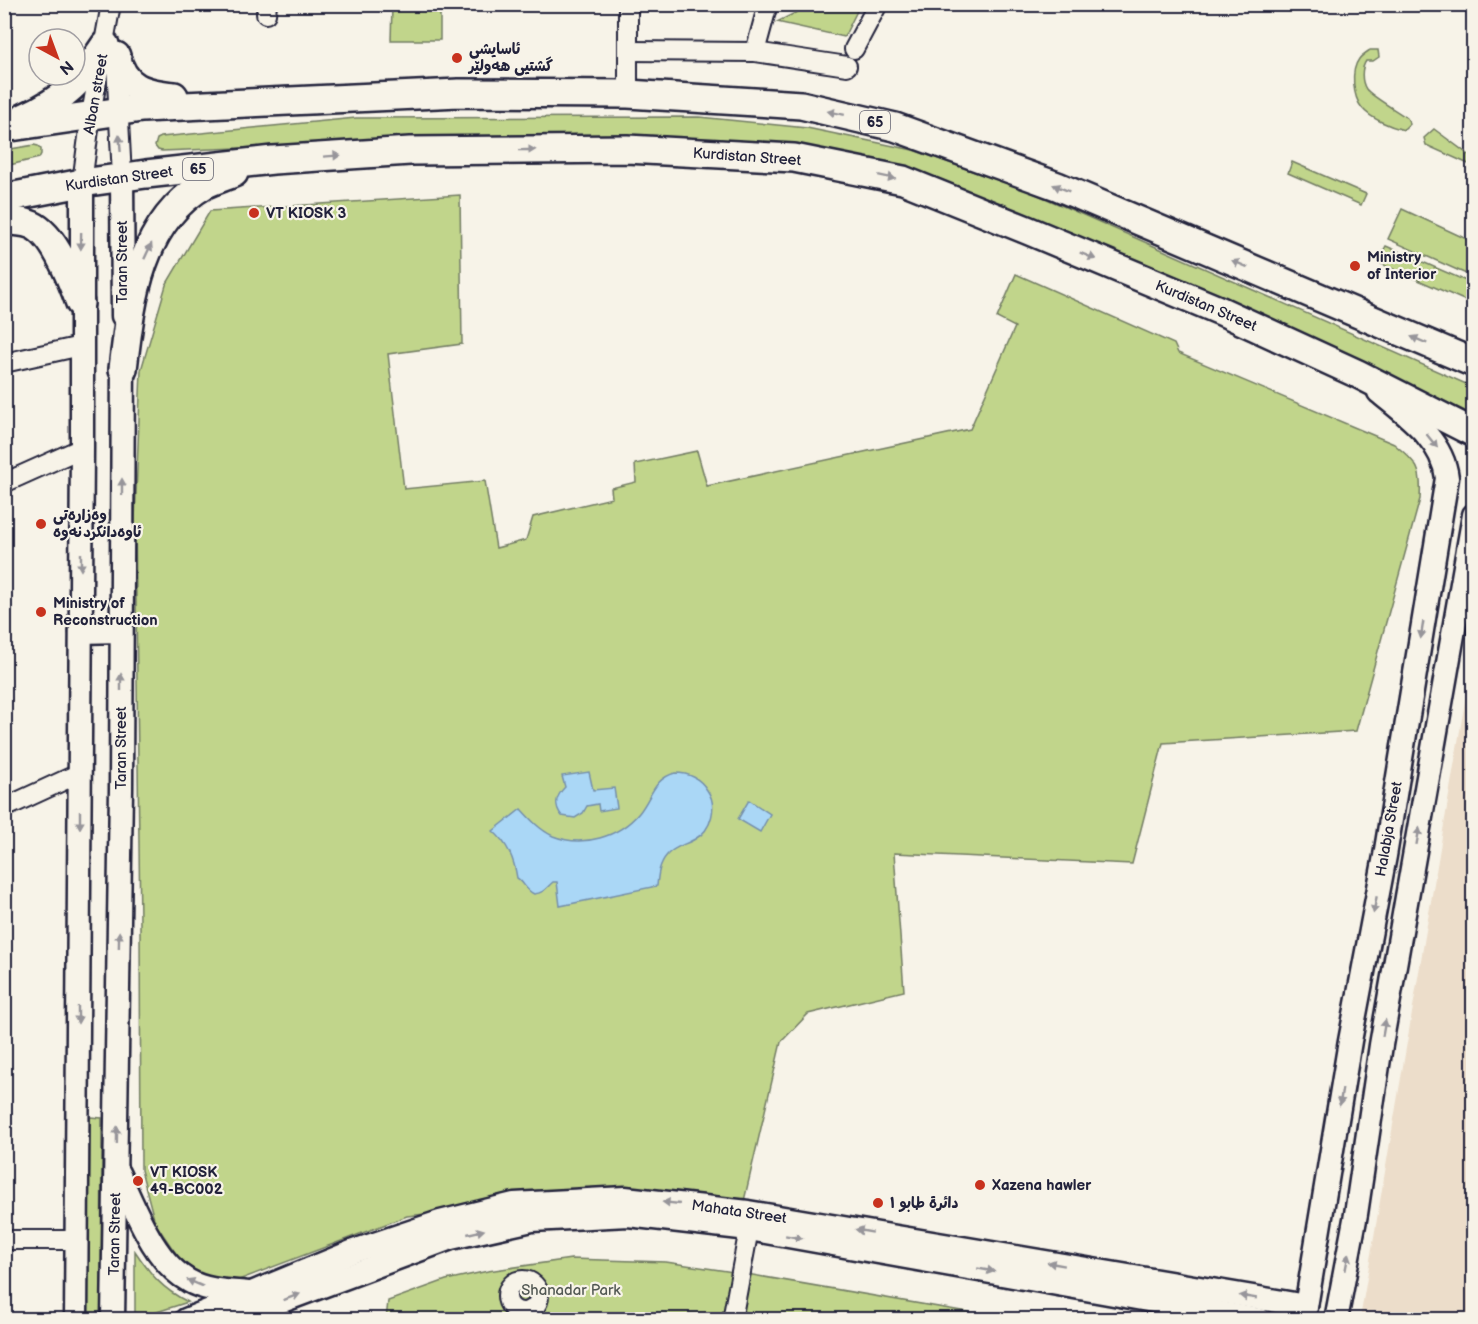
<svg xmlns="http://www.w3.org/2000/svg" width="1478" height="1324" font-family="'Balsamiq Sans','Playpen Sans Arabic',sans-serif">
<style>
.built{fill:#ecddca}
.green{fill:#c1d58b;stroke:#727c63;stroke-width:1.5}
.water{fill:#aad7f6;stroke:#748fab;stroke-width:1.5}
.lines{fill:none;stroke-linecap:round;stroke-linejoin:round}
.minor-casing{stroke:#22223b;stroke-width:22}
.major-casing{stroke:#22223b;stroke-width:27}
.highway-casing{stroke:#22223b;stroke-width:32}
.minor{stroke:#f7f3e8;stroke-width:18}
.major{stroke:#f7f3e8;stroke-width:22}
.highway{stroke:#f7f3e8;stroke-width:27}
.oneway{fill:#97959a}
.poi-dot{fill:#c8321e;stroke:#f7f3e8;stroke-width:2}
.labels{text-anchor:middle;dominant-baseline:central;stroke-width:4.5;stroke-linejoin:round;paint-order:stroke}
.shield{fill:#f7f3e8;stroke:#62616f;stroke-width:1.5}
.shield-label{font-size:14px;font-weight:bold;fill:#22223b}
.poi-label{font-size:15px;font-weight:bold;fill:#22223b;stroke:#f7f3e8;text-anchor:start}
.street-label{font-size:15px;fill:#22223b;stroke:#f7f3e8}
.park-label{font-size:15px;fill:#525853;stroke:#f7f3e8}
</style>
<rect width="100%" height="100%" fill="#f7f3e8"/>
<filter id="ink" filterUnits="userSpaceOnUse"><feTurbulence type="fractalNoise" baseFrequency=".0167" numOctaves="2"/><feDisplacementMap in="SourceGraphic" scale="12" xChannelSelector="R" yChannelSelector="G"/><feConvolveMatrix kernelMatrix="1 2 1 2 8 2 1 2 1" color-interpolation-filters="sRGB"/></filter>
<g filter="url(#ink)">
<polygon class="built" points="1473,654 1473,1319 1360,1319"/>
<g class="green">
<polygon points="811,5 811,4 860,5 844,37 777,22"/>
<polygon points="392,7 440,7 440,40 391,40"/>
<path d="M1370 50H1378L1379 57 1373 61H1366C1361 68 1361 81 1366 89 1371 96 1399 112 1407 118L1410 124 1404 130C1391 127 1371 119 1362 108 1353 97 1350 71 1359 59 1362 55 1367 52 1370 50Z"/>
<polygon points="699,117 807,128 913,150 1029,191 1473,387 1473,415 1407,383 1021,215 908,174 361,143 162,151 158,150 155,146 157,139 161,137 356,118"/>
<polygon points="1434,129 1473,158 1473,166 1426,145 1424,138"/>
<polygon points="34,145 38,146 41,149 41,154 39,158 5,166 5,150"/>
<polygon points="1292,162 1366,194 1361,205 1288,173"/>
<path d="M460 195 462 344 388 354 404 489 485 481 496 548 526 540 533 517 612 498 611 488 636 482 635 464 697 451 707 486 970 429 1015 327 997 318 1016 274 1174 344 1178 353 1394 444C1418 464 1422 468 1420 499L1356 731 1163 743 1132 864 894 853 904 991 808 1014 781 1042 744 1201 610 1194 407 1216 236 1281 216 1284 183 1264 155 1223 141 1170 140 924 135 520 141 370 166 285 210 211Z"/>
<polygon points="1402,209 1473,242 1473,277 1388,239"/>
<polygon points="1386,246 1473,284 1473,304 1377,262"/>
<polygon points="90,1117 102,1118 101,1315 88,1316"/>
<path d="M135 1251C151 1275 162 1289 188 1302L135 1319Z"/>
<polygon points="571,1259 666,1262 747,1274 1008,1319 386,1320 388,1301 446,1280 488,1271"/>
</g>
<g class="water">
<path d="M589 772 593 790 614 788 617 808 599 811 598 804 587 806 583 813 575 818 562 816C553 805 556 796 565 787L562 776Z"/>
<path d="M675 773C689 773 700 778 707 790 718 805 712 830 695 839 685 845 675 846 667 855 659 864 658 875 657 886L560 906 557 882H553C546 888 544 893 534 894 525 890 524 882 517 878 514 859 508 844 493 831L521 809C530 819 540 830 553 836 583 848 619 837 639 813 652 797 653 779 675 773Z"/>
<polygon points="749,800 770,814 760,832 738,819"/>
</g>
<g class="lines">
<defs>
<g id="minor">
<polyline points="266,14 267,4"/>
<polyline points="854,49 878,4"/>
<polyline points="628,51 755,52 847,66"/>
<polyline points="755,52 768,4"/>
<polyline points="116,63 122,177"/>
<polyline points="628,94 628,4"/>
<polyline points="82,183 91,114 111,4"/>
<polyline points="4,363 81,346"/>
<polyline points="4,483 82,448"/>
<polyline points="4,808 80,773"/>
<polyline points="4,1240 76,1240"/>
<circle cx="523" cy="1296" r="16"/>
<polyline points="732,1320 749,1229"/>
</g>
<g id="major">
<polyline points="122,177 123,316"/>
<polyline points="81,632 121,631"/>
<path d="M118 1173C135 1208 153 1261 189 1281 206 1291 229 1291 248 1293"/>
<path d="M1304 1319 1350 1041 1385 856 1447 478C1443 440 1407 415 1379 392"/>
<polyline points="76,1320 82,448 82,183"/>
<polyline points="113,1320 121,789 123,352"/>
<polyline points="186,1320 354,1251 440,1222 514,1204 625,1198 748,1212 1306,1306"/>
<polyline points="238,1320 250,1313 451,1238 532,1220 628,1215 749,1229 1260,1320"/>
<polyline points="1336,1320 1356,1214 1381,1045 1474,515"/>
</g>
<g id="highway">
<path d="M116 56C124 89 145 93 174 96"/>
<path d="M25 117C65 99 81 81 105 45"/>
<polyline points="4,128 142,108 459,93 628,94 801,105 895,127 1057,186 1474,363"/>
<polyline points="4,198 82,183 146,174 273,160 410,151 627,149 794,158 903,180 1027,230 1221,311 1358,374 1474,433"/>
<path d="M4 221C14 221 23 221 32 225 55 235 72 281 80 303"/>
<path d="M123 369C131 302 139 223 204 185 213 180 225 177 234 173"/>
</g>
</defs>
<use href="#minor" class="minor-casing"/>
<use href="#major" class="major-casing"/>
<use href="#highway" class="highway-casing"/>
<use href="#minor" class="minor"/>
<use href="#major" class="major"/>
<use href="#highway" class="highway"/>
</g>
<defs><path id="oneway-solid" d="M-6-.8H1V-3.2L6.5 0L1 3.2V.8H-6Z" transform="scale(1.5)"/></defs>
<g class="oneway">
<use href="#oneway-solid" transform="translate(836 113) rotate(-168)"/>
<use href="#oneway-solid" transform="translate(120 143) rotate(-94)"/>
<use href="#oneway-solid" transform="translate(527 150) rotate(-1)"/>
<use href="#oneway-solid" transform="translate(332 156) rotate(-4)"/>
<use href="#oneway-solid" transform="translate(887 177) rotate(12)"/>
<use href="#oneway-solid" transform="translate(1061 188) rotate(-158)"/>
<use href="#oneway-solid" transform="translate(81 241) rotate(91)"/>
<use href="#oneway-solid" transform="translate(148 251) rotate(-65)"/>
<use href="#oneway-solid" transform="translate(1088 256) rotate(23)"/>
<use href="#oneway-solid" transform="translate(1240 264) rotate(-157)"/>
<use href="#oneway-solid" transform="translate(1419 340) rotate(-157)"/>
<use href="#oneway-solid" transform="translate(1432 441) rotate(51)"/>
<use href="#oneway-solid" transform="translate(122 487) rotate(-90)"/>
<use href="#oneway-solid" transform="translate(81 562) rotate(90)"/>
<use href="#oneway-solid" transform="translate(1422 630) rotate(99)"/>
<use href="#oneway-solid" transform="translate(121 682) rotate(-90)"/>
<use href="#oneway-solid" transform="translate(80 820) rotate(90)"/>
<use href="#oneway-solid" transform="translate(1418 836) rotate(-80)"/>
<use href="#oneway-solid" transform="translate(1375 905) rotate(101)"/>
<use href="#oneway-solid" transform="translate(119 940) rotate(-89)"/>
<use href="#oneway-solid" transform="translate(78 1015) rotate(90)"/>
<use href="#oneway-solid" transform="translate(1384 1028) rotate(-80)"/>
<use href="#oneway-solid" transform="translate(1341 1097) rotate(99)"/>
<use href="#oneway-solid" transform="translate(117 1135) rotate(-89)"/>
<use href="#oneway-solid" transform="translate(671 1203) rotate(-174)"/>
<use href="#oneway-solid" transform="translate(864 1231) rotate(-170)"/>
<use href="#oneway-solid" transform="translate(476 1232) rotate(-13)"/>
<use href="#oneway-solid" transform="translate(794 1237) rotate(10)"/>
<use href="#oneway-solid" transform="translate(1347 1262) rotate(-79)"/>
<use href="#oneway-solid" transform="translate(1056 1264) rotate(-170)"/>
<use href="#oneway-solid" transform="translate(986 1270) rotate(10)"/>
<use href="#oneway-solid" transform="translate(195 1283) rotate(-157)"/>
<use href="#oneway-solid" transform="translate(292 1297) rotate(-21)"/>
<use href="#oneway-solid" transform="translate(1248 1297) rotate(-171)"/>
</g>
</g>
<g class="poi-dot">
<circle cx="457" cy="58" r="6"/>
<circle cx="254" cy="213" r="6"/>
<circle cx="1355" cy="266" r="6"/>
<circle cx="41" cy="524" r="6"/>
<circle cx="41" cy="612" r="6"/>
<circle cx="138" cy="1181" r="6"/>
<circle cx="980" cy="1185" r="6"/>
<circle cx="878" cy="1203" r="6"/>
</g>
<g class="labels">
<g class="shield">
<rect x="860" y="111" width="30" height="22" rx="4.5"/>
<rect x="183" y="158" width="30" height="22" rx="4.5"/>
</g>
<g class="shield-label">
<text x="875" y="122">65</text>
<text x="198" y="169">65</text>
</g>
<g class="poi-label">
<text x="469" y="49">ئاسایشی<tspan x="469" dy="17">گشتیی هەولێر</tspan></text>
<text x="266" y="213">VT KIOSK 3</text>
<text x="1367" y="257">Ministry<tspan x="1367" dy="17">of Interior</tspan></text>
<text x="53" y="515">وەزارەتی<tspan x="53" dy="17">ئاوەدانکردنەوە</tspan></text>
<text x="53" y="603">Ministry of<tspan x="53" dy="17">Reconstruction</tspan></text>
<text x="150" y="1172">VT KIOSK<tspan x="150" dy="17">49-BC002</tspan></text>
<text x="992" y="1185">Xazena hawler</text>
<text x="890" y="1203">دائرة طابو ١</text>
</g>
<g class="street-label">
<text transform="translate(96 94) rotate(-80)">Alban street</text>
<text transform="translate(747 157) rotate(4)">Kurdistan Street</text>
<text transform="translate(119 179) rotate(-8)">Kurdistan Street</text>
<text transform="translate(122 262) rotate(-90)">Taran Street</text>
<text transform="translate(1206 306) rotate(23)">Kurdistan Street</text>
<text transform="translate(121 748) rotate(-90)">Taran Street</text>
<text transform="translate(1389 829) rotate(-80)">Halabja Street</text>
<text transform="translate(739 1212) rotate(8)">Mahata Street</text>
<text transform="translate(115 1234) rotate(-89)">Taran Street</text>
</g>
<g class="park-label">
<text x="571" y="1290">Shanadar Park</text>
</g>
</g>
<rect width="1478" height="1324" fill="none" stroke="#f7f3e8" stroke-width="24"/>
<rect x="12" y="12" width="1454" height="1300" fill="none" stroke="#22223b" stroke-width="2" filter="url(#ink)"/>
<g transform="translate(57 57) rotate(139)"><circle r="28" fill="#f7f3e8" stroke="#a29fa3" stroke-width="1.5"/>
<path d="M0-4.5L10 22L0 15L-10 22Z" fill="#c8321e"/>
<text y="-9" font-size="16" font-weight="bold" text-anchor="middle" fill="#22223b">N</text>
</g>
</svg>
